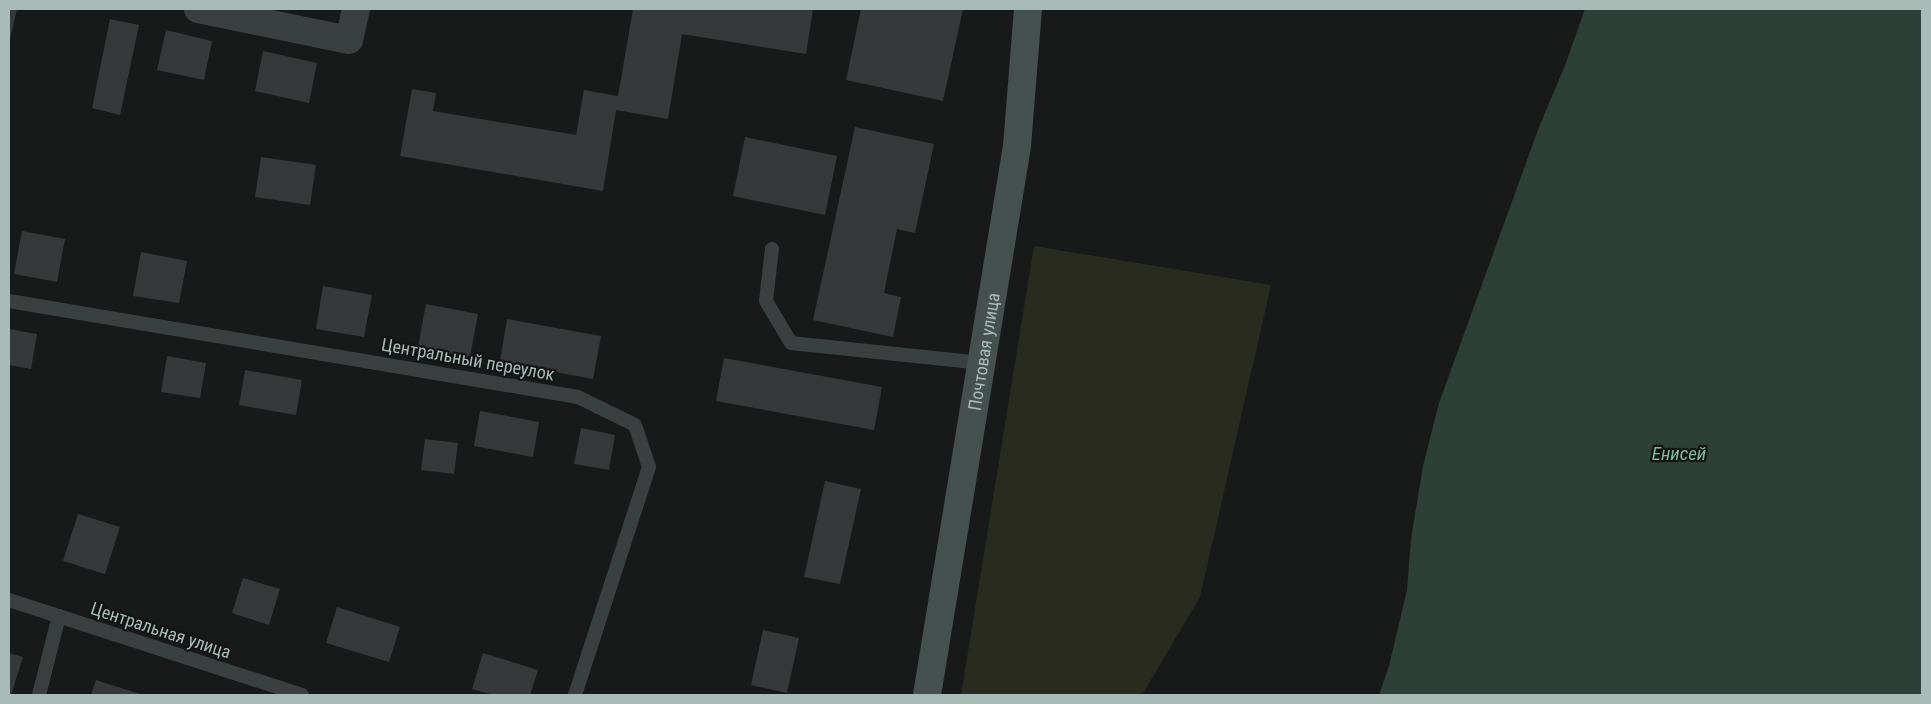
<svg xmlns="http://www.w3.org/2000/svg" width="1931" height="704" font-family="'Roboto Condensed',sans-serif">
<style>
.green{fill:#292b21}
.water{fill:#2c4037}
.building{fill:#353939}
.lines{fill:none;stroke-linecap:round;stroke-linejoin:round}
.service{stroke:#39403f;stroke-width:14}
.minor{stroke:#39403f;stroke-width:28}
.secondary{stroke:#46504e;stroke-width:28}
.labels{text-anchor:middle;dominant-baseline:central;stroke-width:4.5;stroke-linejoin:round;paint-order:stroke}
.street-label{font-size:18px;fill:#a9bbb7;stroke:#131515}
.water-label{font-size:19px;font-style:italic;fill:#7eb99e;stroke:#131515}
</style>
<rect width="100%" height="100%" fill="#181a1a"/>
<polygon class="green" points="1034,246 1271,285 1200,597 1142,695 961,695"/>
<polygon class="water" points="1585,9 1922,9 1922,695 1379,695 1389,666 1407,590 1411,539 1423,466 1439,403 1539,127 1564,68"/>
<g class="building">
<polygon points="9,9 17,9 10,39 9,38"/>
<polygon points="633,9 813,9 806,54 682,34 668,119 616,110 603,191 400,156 412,89 436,93 433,111 576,135 584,90 618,96"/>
<polygon points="861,9 963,9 943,101 846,80"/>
<polygon points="110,19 139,25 120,115 92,108"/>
<polygon points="166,30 212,41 204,80 157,70"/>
<polygon points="263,51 317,63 309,103 255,91"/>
<polygon points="855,127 934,144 915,233 897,229 884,293 901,297 893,337 813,320"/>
<polygon points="745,137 837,156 825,215 733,196"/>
<polygon points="261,157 316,165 310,205 255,197"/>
<polygon points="22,231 65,239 57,282 14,274"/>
<polygon points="141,252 187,261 179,303 133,296"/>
<polygon points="323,286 372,295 364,337 316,329"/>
<polygon points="426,304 478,314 470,357 418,347"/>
<polygon points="507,319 601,336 593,379 500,362"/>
<polygon points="9,329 37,334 31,369 9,365"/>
<polygon points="167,356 206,363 200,398 161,392"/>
<polygon points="724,358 882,387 874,430 716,401"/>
<polygon points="245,370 302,380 296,415 239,405"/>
<polygon points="480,411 539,422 533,457 474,446"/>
<polygon points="581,428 615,435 609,470 574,464"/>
<polygon points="425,439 458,443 454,474 421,470"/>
<polygon points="825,481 861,489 840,584 804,577"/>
<polygon points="78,514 120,527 105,574 63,561"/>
<polygon points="243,578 280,589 269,625 232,613"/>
<polygon points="337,607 400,627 389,662 326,643"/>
<polygon points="763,630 799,638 787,693 751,685"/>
<polygon points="9,653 23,657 11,695 9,695"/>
<polygon points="483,653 538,670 530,695 494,695 472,689"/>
<polygon points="96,680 143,695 91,695"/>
</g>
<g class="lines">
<g class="service">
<polyline points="772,249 766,301 791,343 982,363"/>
<polyline points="9,301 578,397 635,425 649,467 575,695"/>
<polyline points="9,600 302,695"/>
<polyline points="39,695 59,616"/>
</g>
<polyline class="minor" points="198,9 349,40 356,9"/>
<path class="secondary" id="s1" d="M927 695 1017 146 1028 9"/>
</g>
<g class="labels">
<g class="street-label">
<text stroke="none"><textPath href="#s1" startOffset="348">Почтовая улица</textPath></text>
<text transform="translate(468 359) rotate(10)">Центральный переулок</text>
<text transform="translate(161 630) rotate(18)">Центральная улица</text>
</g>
<g class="water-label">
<text x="1679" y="453">Енисей</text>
</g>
</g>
<rect width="1931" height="704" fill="none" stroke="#a9bbb7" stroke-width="20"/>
</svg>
